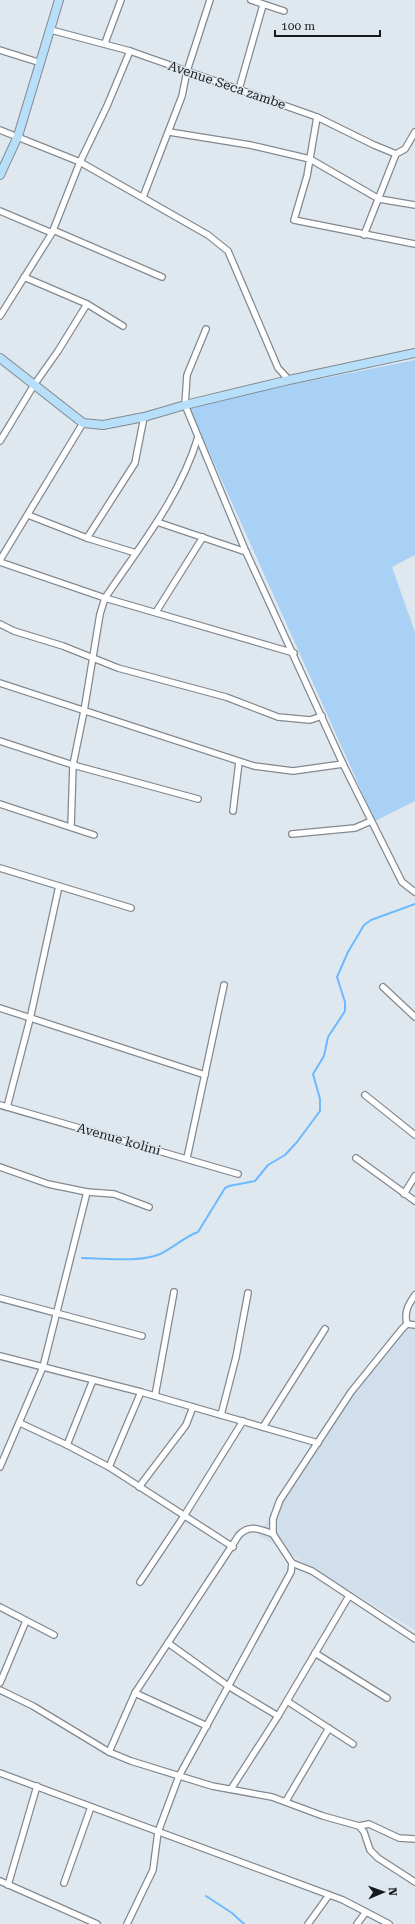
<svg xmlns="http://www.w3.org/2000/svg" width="415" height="1924" font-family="'Roboto Serif',serif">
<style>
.built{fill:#d1deeb}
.green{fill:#a9d1f6}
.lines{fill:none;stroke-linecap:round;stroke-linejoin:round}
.stream{stroke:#6bbaff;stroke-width:2}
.street-casing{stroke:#828990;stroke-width:8}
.secondary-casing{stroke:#828990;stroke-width:10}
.street{stroke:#fff;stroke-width:5.5}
.secondary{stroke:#b8dff9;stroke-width:8}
.labels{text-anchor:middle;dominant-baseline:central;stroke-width:3;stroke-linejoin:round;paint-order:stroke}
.street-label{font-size:13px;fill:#171a1d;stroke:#e0e8ef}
</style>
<rect width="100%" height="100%" fill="#e0e8ef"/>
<polygon class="built" points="408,1326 415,1329 415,1630 258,1535 350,1396"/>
<polygon class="green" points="415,360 415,555 392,567 415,632 415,801 375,821 188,405"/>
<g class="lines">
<g class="stream">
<path d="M82 1258C105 1258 139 1263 160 1254 173 1248 184 1237 198 1232L225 1188 229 1186 255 1181 268 1165 285 1155 297 1142 320 1111V1099L313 1074 324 1056 328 1037 345 1011V1002L337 977 348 952 364 925 371 920 415 904"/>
<polyline points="206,1896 232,1913 244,1924"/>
</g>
<defs>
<g id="street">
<polyline points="251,0 284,11"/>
<polyline points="51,30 130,51 317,117 374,145 396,154"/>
<polyline points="105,43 121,0"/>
<polyline points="0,50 41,63"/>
<polyline points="239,89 263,5"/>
<polyline points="317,117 307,176 294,220 415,244"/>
<polyline points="0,130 80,162 208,235 228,251 278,368 289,380"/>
<polyline points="169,132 250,145 310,159 379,199 415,205"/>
<polyline points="143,197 182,96 187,71 210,0"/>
<polyline points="0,211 52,233"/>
<polyline points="53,230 162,277"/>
<polyline points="364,235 396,154 405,149 415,132"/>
<polyline points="24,277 87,304 123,326"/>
<polyline points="0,316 52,233 80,162 107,106 130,51"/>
<polyline points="206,329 187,375 185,405 246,552 343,764 402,882 415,892"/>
<polyline points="0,441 34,385 58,351 87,304"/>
<polyline points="28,515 87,538 136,553"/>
<polyline points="157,522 246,552"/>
<polyline points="87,538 135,463 144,417"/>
<polyline points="0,560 83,423"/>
<polyline points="0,562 105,598 294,653"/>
<polyline points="156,612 203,537"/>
<polyline points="0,624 14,631 63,646 118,668 226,697 278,717 310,720 322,716"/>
<polyline points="0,683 254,766 293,771 343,764"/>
<polyline points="0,741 73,765 198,799"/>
<polyline points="0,804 94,835"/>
<polyline points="233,811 239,762"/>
<path d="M71 827 73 765 84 711 100 614 105 598C140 546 180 497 198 437"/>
<polyline points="292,834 355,828 371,821"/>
<polyline points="0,868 131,908"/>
<polyline points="383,987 415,1017"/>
<polyline points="0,1008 205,1075"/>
<polyline points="365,1095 415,1135"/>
<polyline points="0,1105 238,1174"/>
<polyline points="7,1107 30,1019 59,886"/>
<polyline points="187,1158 224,985"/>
<polyline points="356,1158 415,1201"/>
<polyline points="0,1167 48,1184 87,1192 114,1194 149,1207"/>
<polyline points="404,1194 415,1176"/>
<polyline points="0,1298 142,1336"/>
<path d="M407 1324C404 1312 408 1305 415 1295"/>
<polyline points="0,1356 141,1392 318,1443"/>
<polyline points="155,1396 174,1292"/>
<polyline points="221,1415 236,1357 248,1293"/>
<polyline points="20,1423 67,1445 109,1467 233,1547"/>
<polyline points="263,1427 325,1329"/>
<polyline points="67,1445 93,1380"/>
<polyline points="0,1467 43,1367 87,1192"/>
<polyline points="109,1467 141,1392"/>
<polyline points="139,1487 186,1425 193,1407"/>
<polyline points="292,1563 312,1571 415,1639"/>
<polyline points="140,1582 184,1516 243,1421"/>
<polyline points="0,1607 54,1635"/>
<polyline points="168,1643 228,1686 278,1716"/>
<polyline points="315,1653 387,1698"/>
<polyline points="0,1683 26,1621"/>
<polyline points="0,1690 33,1706 109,1752 131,1761 212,1786 272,1797 323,1816 359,1826 364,1832 370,1850 378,1858 415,1882"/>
<polyline points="135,1693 207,1726"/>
<polyline points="287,1701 353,1744"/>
<path d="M109 1752 135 1693 239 1535C249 1524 260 1529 273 1534"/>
<polyline points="0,1773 343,1900 389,1924"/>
<polyline points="231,1789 278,1716 349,1596"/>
<polyline points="286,1801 329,1728"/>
<polyline points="359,1826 369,1824 399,1838 415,1839"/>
<polyline points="0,1881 97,1924"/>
<polyline points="64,1883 91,1807"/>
<polyline points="8,1885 37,1786"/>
<polyline points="127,1924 153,1870 158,1832 179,1776 291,1572 292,1563 273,1534 273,1519 280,1500 351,1392 402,1329 407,1324 415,1325"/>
<polyline points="308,1924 329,1895"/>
<polyline points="357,1924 366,1912"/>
</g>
<g id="secondary">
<polyline points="0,175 18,136 59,0"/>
<polyline points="0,358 83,423 103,425 144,417 185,405 289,380 415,353"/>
</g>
</defs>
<use href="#street" class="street-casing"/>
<use href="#secondary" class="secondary-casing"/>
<use href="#street" class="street"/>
<use href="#secondary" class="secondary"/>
</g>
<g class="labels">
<g class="street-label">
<text transform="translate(227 85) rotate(19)">Avenue Seca zambe</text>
<text transform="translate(119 1139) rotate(16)">Avenue kolini</text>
</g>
</g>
<g transform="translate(383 1892) rotate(88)" stroke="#e0e8ef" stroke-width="3" paint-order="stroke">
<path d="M0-3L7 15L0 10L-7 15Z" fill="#171a1d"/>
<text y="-6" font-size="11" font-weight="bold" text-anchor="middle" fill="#171a1d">N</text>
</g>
<path d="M275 30v6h105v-6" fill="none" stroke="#171a1d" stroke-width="2"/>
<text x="281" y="30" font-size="12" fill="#171a1d" stroke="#e0e8ef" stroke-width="3" paint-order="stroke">100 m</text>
</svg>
